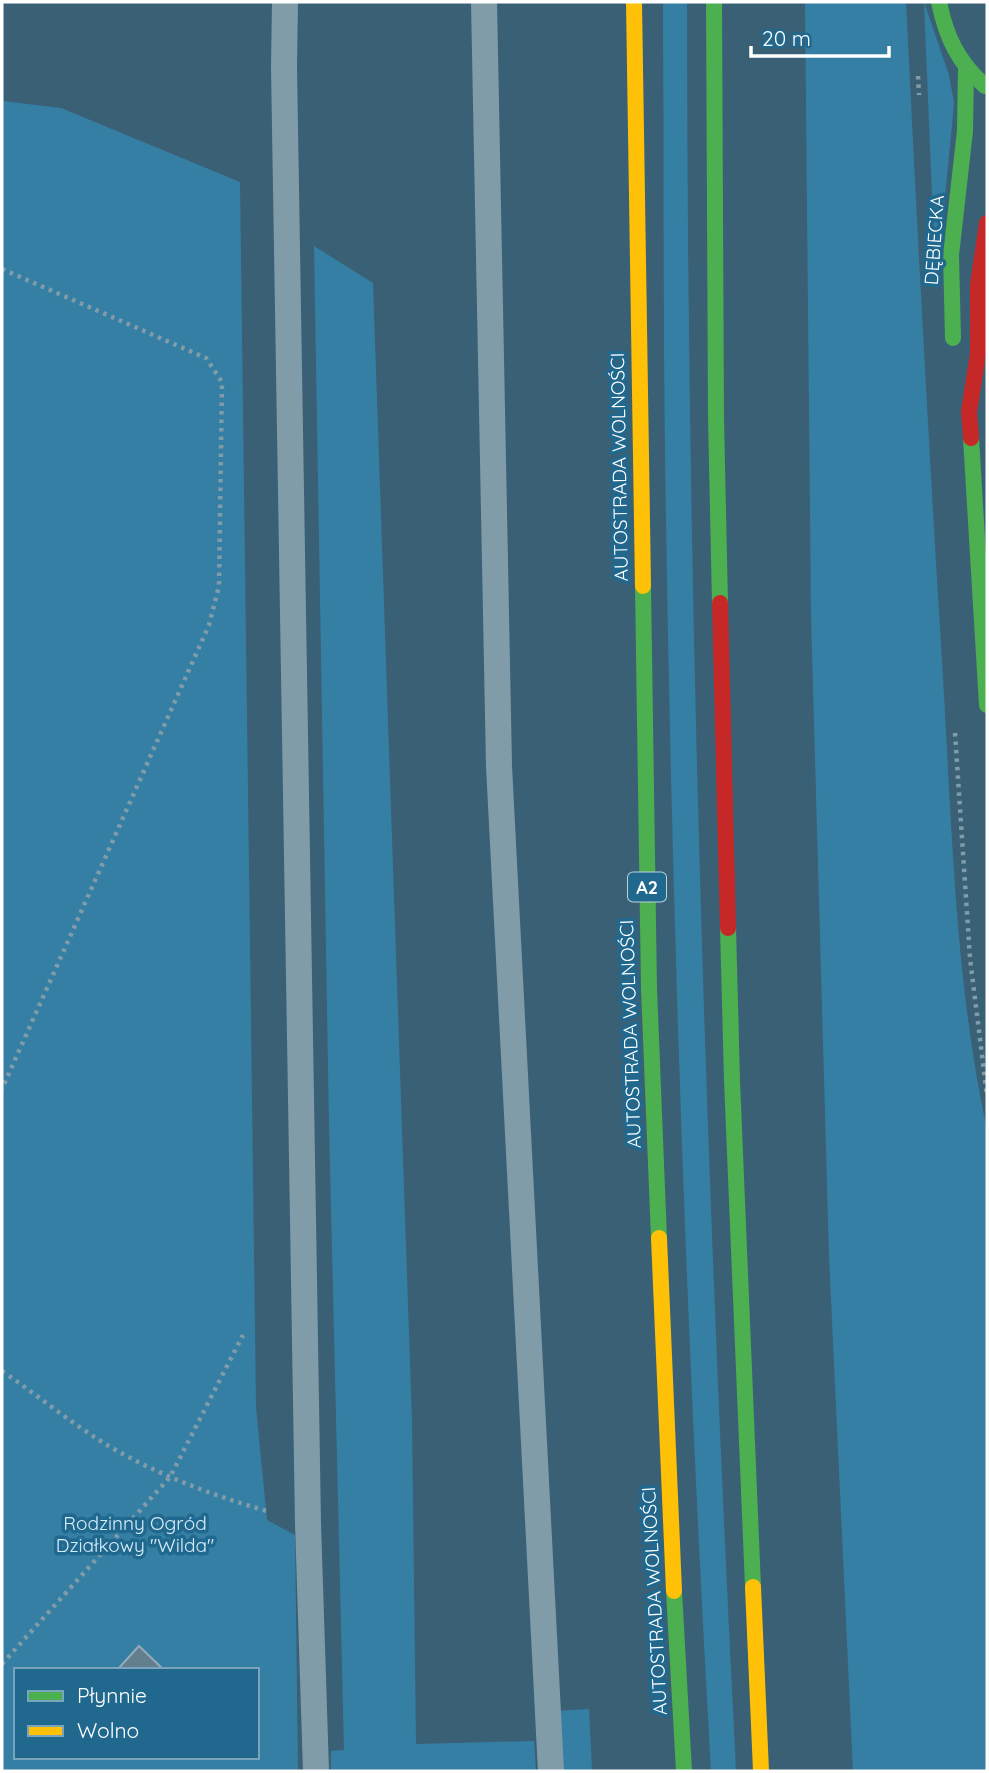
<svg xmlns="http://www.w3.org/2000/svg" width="989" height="1773" font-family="Quicksand,sans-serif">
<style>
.green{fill:#367fa4;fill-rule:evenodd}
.building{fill:#637f8f;stroke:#96abb7;stroke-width:2}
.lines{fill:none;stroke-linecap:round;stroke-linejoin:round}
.path{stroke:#819ca9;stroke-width:4.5;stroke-dasharray:3.5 5;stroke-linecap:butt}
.lane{stroke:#819ca9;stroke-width:26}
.fast{stroke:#4caf50;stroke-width:16}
.slow{stroke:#ffc107;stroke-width:16}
.jam{stroke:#c62828;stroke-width:16}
.labels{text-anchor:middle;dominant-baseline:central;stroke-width:7;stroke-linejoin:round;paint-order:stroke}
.shield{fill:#21688e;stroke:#bcd2dd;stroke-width:2}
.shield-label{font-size:18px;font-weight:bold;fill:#fff}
.street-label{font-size:19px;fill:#fff;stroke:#21688e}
.park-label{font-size:19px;fill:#d5edf9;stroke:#21688e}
</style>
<rect width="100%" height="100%" fill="#3a6076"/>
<g class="green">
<path d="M663 2H687C687 592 706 1182 736 1771H711C686 1333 671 894 665 455 663 304 664 153 663 2Z"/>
<path d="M805 2H906C917 227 929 452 943 678 952 829 955 982 987 1130V1771H853L829 1256 811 615Z"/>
<polygon points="924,2 949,75 954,103 936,291"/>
<path d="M2 101 61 108 240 182 256 1407 267 1520 295 1535 298 1771H2ZM16 1670H257V1757H16Z"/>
<polygon points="314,246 373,283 412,1422 416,1744 534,1741 536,1771 331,1771 331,1751 344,1750 329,1124"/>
<polygon points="589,1709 592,1771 560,1771 555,1711"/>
</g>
<polygon class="building" points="139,1646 164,1670 117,1670"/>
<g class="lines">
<g class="path">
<polyline points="918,76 919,95"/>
<polyline points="2,269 206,358 222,382 219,586 209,625 2,1089"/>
<polyline points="955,733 970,958 987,1096"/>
<path d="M2 1371C37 1395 71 1423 107 1445 158 1475 214 1496 270 1512"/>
<polyline points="2,1664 170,1477 243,1335"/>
</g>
<g class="lane">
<polyline points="285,2 284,67 308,1523 316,1771"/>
<polyline points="484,2 499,766 551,1771"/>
</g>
<g class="fast">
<polyline points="714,2 716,418 720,603"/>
<path d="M939 2C946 37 958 62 985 86"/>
<polyline points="953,338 951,255 965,131 966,69"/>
<polyline points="971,438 987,705"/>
<polyline points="643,586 649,989 659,1238"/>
<polyline points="728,928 732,1080 753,1587"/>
<polyline points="674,1591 684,1771"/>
</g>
<g class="slow">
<polyline points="634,2 643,586"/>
<polyline points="659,1238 674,1591"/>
<polyline points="753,1587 761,1771"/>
</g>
<g class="jam">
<polyline points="971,438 969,412 978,354 978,285 987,223"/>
<polyline points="720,603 728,928"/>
</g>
</g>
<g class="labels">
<rect class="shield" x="628" y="872.5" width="38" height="29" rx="5"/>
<g class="shield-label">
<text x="647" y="887">A2</text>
</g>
<g class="street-label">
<text transform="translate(934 240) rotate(-86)">DĘBIECKA</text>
<text transform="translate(619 467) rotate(-91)">AUTOSTRADA WOLNOŚCI</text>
<text transform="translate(630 1034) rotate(-92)">AUTOSTRADA WOLNOŚCI</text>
<text transform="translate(654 1601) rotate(-93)">AUTOSTRADA WOLNOŚCI</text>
</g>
<g class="park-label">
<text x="135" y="1523">Rodzinny Ogród<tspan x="135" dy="22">Działkowy "Wilda"</tspan></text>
</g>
</g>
<rect width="989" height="1773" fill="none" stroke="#ffffff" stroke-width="7"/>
<rect x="14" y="1668" width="245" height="91" fill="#21688e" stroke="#7aa4bb" stroke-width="2"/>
<rect x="28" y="1691" width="35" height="10" fill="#4caf50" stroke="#7aa4bb" stroke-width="2"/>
<text x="77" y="1703" font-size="21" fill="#ffffff">Płynnie</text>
<rect x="28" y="1726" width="35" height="10" fill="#ffc107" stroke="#7aa4bb" stroke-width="2"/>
<text x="77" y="1738" font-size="21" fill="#ffffff">Wolno</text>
<path d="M751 46v10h138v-10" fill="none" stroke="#ffffff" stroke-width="3.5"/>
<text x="762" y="46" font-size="21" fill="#ffffff" stroke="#21688e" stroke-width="5" paint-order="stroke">20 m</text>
</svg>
